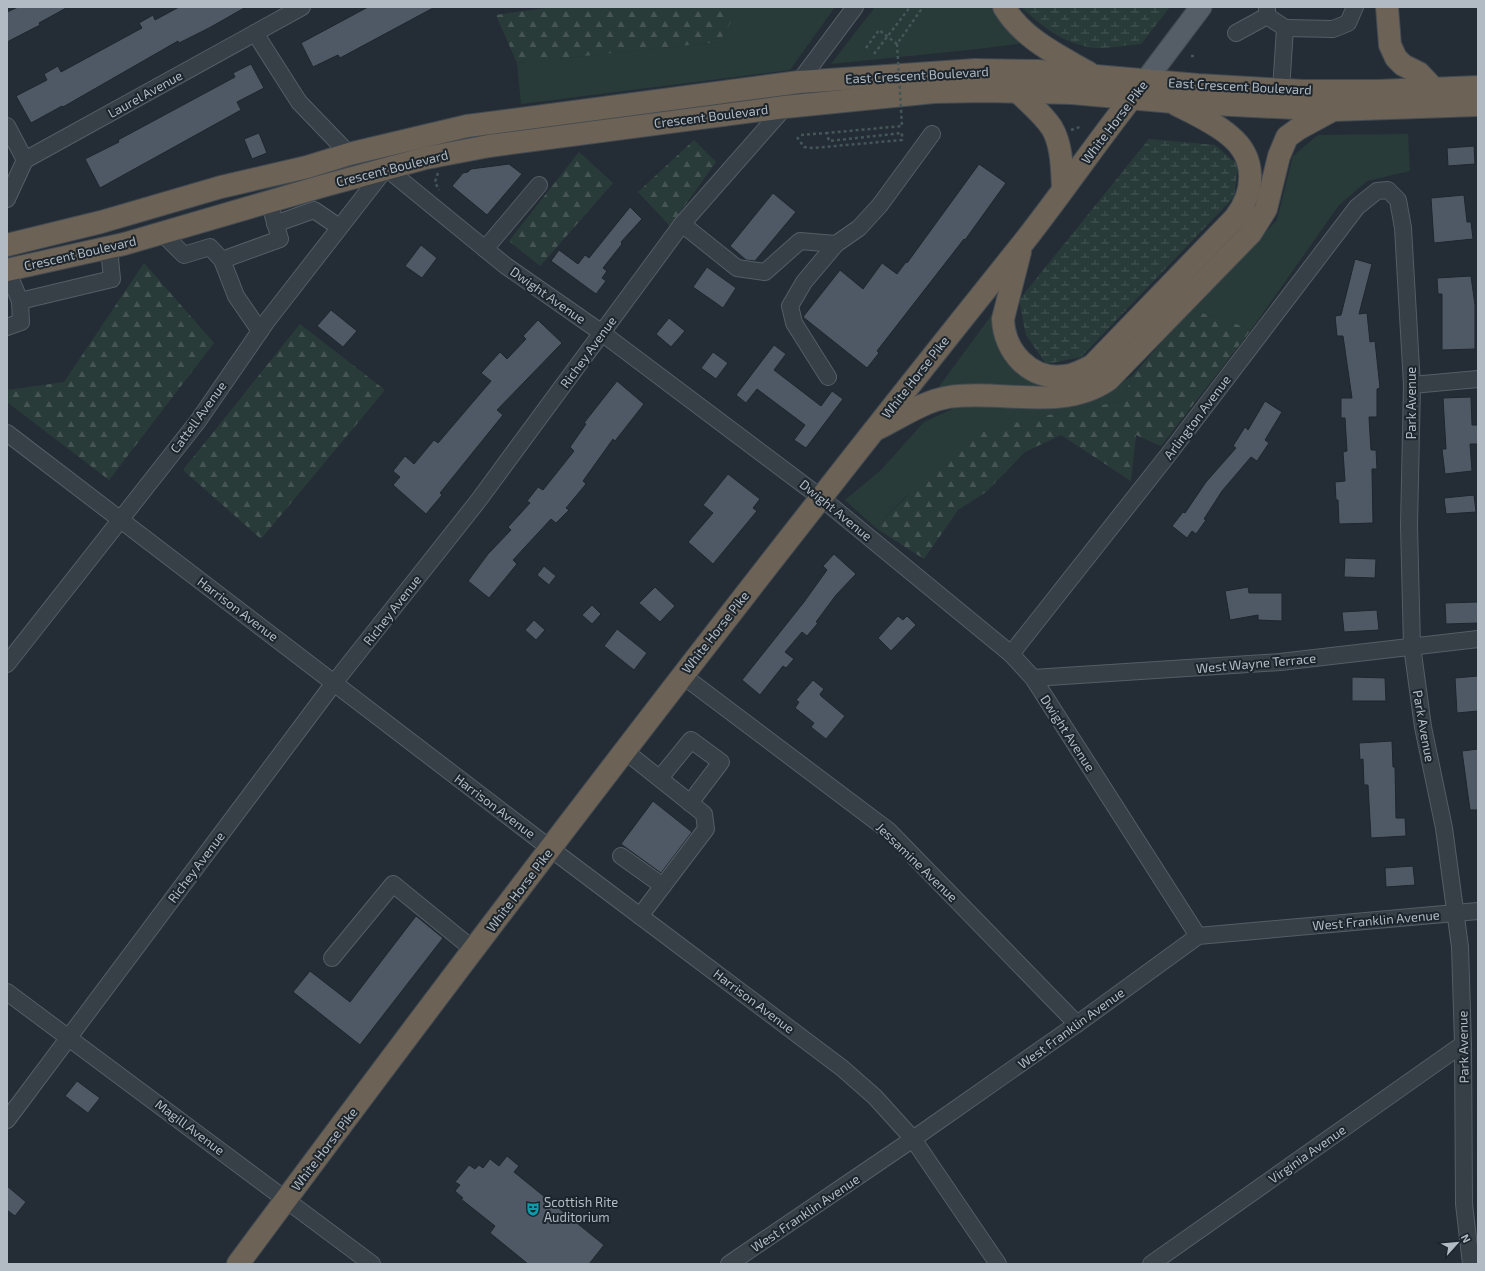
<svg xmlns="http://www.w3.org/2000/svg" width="1485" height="1271" font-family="'Exo 2',sans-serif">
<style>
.green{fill:#293b39}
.forest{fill:url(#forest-firs)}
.wetland{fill:url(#wetland-marsh)}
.building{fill:#4f5965;stroke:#1e262e}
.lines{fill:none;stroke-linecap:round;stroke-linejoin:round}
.minor-casing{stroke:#555d65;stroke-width:18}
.major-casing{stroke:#404850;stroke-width:23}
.highway-casing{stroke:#424a52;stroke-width:24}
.path{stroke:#455657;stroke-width:2.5;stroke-dasharray:3 3;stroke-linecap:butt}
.minor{stroke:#373f47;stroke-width:16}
.major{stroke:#555e67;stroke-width:21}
.highway{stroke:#6c6255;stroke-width:22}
.path-bridge{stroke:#455657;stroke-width:2.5;stroke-dasharray:3 3;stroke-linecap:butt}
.labels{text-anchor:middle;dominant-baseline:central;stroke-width:4;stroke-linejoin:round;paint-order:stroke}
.street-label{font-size:13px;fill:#b2bac3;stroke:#1c242c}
.poi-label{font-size:13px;fill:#b2bac3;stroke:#1c242c;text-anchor:start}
</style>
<defs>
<pattern id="forest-firs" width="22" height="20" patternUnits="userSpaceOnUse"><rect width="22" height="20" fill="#293b39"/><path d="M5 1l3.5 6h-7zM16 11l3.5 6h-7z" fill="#465554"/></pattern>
<pattern id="wetland-marsh" width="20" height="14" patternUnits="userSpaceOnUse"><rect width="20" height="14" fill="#293b39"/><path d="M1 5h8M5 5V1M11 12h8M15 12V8" fill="none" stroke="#465554"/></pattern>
</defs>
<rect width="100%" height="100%" fill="#242d36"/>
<g class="green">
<polygon points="740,7 835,7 790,70 521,104 517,63 719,42"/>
<polygon points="875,7 995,7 1023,43 978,49 831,64"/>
<polygon points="1408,134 1410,171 1367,181 1339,205 1251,330 1221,318 1190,310 1277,220 1293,156 1318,135"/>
<polygon points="993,313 1025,373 1038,387 940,391 938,388"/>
<polygon points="1132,376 1123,401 1032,418 906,496 876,528 845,500 881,470 924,422 959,406 1091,399"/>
</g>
<g class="forest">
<polygon points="552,7 740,7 719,42 517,63 496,15"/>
<polygon points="694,140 716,162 670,226 638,192"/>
<polygon points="579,152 613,183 540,266 509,241"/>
<polygon points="144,263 214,343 109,480 7,402 7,390 64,382"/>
<polygon points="1190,310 1221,318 1251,330 1161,446 1136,435 1131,481 1061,435 1025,452 986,492 958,510 924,559 876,528 964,437 1032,418 1123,401 1132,376"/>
<polygon points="300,324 385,390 261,539 183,470"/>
</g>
<g class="wetland">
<path d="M1021 7H1170L1141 44C1128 45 1101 50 1089 47 1062 43 1041 25 1021 7Z"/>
<polygon points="1149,139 1215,145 1238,165 1234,197 1081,357 1046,364 1026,335 1019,300"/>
</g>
<g class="building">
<polygon points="18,7 68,7 39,23 40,25 7,42 7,12"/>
<polygon points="179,7 246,7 209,28 179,43 178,41 63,107 62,106 31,123 16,96 47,80 44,74 58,66 61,72 142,28 139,23 153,15 155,20"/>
<polygon points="368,7 435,7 340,58 338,55 313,67 301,43"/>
<polygon points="251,64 264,88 237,102 241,110 100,188 85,159 119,142 118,140 235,77 233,73"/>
<polygon points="259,133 267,153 252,159 244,139"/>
<polygon points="1474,146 1475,164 1448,166 1447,148"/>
<polygon points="509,164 522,174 487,215 452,186 463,173 468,172 471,169"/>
<polygon points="979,164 1006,183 965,240 964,239 877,351 879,353 867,368 803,317 840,270 863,289 882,263 897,274 906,262 907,263"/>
<polygon points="773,193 796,212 755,261 746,260 730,246"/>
<polygon points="1464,195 1467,222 1471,222 1473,239 1434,243 1431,198"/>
<polygon points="630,207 642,219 621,242 622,244 603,268 607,271 602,278 606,281 596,294 551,261 559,250 578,264 585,255 589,258"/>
<polygon points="421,245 437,258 422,278 405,266"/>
<polygon points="1355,259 1372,264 1359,314 1367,313 1370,342 1375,341 1380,388 1377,389 1377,417 1369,417 1371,450 1376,450 1377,469 1372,469 1373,523 1339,524 1338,500 1336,500 1335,482 1345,481 1343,452 1347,451 1345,418 1341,418 1341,398 1352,398 1343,336 1337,336 1335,316 1341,315"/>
<polygon points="707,267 736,288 723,308 693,287"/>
<polygon points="1471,276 1475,305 1475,349 1442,350 1442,294 1438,294 1437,278"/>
<polygon points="331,310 357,331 343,347 317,326"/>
<polygon points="669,318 685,331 671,347 656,334"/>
<polygon points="538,320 562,343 497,410 503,415 440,493 442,495 426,514 393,485 400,477 393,471 405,456 414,464 434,440 438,443 491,381 481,373 500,352 507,359 526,339 523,336"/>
<polygon points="774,345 786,354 774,370 821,406 832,391 843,399 806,448 794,440 805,425 757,389 746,403 736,395"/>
<polygon points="713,352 728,363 716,379 701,368"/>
<polygon points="617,381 644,404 615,441 613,439 583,481 586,484 566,508 569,510 556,523 551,519 513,560 517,564 489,598 468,581 488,554 511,530 508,527 530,503 527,501 538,487 543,490 574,451 570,447 586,424 584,423"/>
<polygon points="1471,397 1472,425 1478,425 1478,444 1470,444 1472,471 1445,474 1442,449 1446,449 1443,398"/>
<polygon points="1265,401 1282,412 1265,440 1269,443 1257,461 1251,457 1222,491 1204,519 1206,520 1196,534 1192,531 1187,538 1172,526 1183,512 1185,513 1206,482 1236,448 1233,446 1245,427 1248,430"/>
<polygon points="728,474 760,499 753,508 757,511 713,564 688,542 713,513 703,505"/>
<polygon points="1474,495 1476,512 1446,514 1444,498"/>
<polygon points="834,554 856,574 836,595 816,622 818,623 807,636 802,632 785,652 794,659 786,668 783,666 760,695 742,680 804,602 827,570 823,566"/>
<polygon points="1345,558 1376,559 1375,578 1344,577"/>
<polygon points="544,566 556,576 549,585 537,575"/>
<polygon points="655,587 675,606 660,622 639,603"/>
<polygon points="1248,587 1249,593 1282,593 1282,621 1258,620 1258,615 1230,620 1225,591"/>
<polygon points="1478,602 1478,623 1446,624 1445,603"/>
<polygon points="592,605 601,614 592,624 582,615"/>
<polygon points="1377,610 1379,630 1344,632 1342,612"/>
<polygon points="898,616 903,620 907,616 916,625 891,651 878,638"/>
<polygon points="534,620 545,630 536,640 525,630"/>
<polygon points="617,629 647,653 634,670 604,646"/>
<polygon points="1478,676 1478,711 1457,713 1455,678"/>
<polygon points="1352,677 1385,678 1386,701 1352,701"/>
<polygon points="813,680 824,689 820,694 821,696 845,716 826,739 811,727 814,723 795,708 799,702 796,700"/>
<polygon points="1392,741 1393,767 1395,767 1396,818 1405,818 1406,836 1371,838 1368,785 1364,785 1363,759 1360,760 1359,743"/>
<polygon points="1478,749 1478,810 1470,810 1462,751"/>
<polygon points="653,801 692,832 661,873 621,844"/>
<polygon points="1413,866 1415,885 1386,887 1385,868"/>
<polygon points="416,916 443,938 360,1045 293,992 310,971 350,1002"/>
<polygon points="77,1081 100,1098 88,1113 65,1096"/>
<polygon points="507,1156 519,1166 514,1172 604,1245 589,1264 528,1264 490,1233 495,1226 461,1199 463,1198 455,1191 460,1185 455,1182 469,1165 475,1169 479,1165 483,1168 490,1159 499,1166"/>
<polygon points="7,1186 26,1202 15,1216 7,1210"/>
</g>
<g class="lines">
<defs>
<g id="minor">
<polyline points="1267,16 1285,28 1281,90"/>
<polyline points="1285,28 1333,29 1348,23 1355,7"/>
<polyline points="255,33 299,102 349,154"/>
<polyline points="1236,33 1267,16 1267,7"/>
<polyline points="799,82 855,7"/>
<polyline points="7,126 25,160"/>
<polyline points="7,199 25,160 302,7"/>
<polyline points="275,224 314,210 339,227"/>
<polyline points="682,224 737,268 765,272 800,241 836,244 859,228 880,205 932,134"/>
<polyline points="162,233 184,255 210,247 222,260 280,239 269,202"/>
<polyline points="485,249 539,185"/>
<polyline points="222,260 236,296 260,331"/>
<polyline points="7,270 20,301 112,279 109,248"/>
<polyline points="7,327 21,322 20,301"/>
<polyline points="828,377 794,323 790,306 804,282 836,244"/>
<polyline points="1412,385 1478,379"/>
<polyline points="7,433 551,849 842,1068 875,1097 913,1139 998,1264"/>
<polyline points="1011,654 1168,455 1357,207 1377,191 1388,190 1398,200 1403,228 1412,385 1409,526 1412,646 1423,727 1444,828 1460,947 1463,1044 1464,1204 1471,1264"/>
<polyline points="7,664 198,421 267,321 386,168 506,266 602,333 820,497 1011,654 1033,678 1198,936"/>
<polyline points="682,675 889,831 1077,1024"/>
<polyline points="1033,678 1280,662 1478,639"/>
<polyline points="625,751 704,814 706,829 640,916"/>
<polyline points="660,778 691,740 721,762 690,803"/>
<polyline points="621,856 663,886"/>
<polyline points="332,958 393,884 474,950"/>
<polyline points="7,992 372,1264"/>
<polyline points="7,1120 334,683 478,501 682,224 785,107"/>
<polyline points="729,1264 913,1139 1077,1024 1198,936 1478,911"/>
<polyline points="1151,1264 1463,1044"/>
</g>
<polyline id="major" points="1146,80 1201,7"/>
<g id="highway">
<path d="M1004 7C1023 39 1058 55 1089 73"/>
<polyline points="1387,7 1390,45 1396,58 1403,65 1419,73 1435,90"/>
<path d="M1018 92C1029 103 1043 114 1052 128 1062 145 1062 169 1063 188"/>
<polyline points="7,245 101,222 221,187 307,167 349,154 467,126 799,82 975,70 1039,71 1198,85 1303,91 1377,91 1478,87"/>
<path d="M1020 252 1003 319C1004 351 1030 381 1065 376 1075 375 1084 370 1093 365L1235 218C1255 192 1257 158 1230 136 1215 123 1195 114 1177 105"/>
<polyline points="7,270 124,244 323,186 426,158 489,146 785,107 934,92 985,91 1072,93 1173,102 1334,110 1478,105"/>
<path d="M879 428C901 417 924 401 949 397 1001 389 1062 412 1108 380L1251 233 1266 209 1279 156 1287 137 1298 129 1333 110"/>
<path d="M238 1264C492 921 752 581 1019 248 1063 193 1101 135 1146 80"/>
</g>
</defs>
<use href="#minor" class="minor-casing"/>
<use href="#major" class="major-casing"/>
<use href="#highway" class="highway-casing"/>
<g class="path">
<polyline points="866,48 879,30 897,44 923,7"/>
<polyline points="1191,56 1194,56"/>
<polyline points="1071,130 1080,127"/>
<polyline points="801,135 827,133"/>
<polyline points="797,137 804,147 813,148 902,140 902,133 829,141 827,133 902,126"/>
<polyline points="438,173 435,182 439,190"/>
</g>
<use href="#minor" class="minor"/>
<use href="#major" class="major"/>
<use href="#highway" class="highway"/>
<g class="path-bridge">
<polyline points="897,44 902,126"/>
<polyline points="874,54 910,7"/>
</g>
</g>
<defs>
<symbol id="theatre-bare" viewBox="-9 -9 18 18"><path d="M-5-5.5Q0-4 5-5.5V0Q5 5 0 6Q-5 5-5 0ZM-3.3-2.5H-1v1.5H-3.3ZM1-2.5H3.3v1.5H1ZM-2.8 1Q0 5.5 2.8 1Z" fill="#0f9aa8" stroke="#1c242c" stroke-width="2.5" paint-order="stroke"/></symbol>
</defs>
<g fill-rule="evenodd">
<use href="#theatre-bare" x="523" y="1199" width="20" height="20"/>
</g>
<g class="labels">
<g class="street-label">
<text transform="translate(917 75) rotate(-3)">East Crescent Boulevard</text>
<text transform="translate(1240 86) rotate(3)">East Crescent Boulevard</text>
<text transform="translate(145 94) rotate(-29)">Laurel Avenue</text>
<text transform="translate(711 116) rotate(-7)">Crescent Boulevard</text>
<text transform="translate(1114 122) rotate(-53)">White Horse Pike</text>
<text transform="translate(392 168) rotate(-14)">Crescent Boulevard</text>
<text transform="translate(80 253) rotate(-13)">Crescent Boulevard</text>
<text transform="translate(548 295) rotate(35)">Dwight Avenue</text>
<text transform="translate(588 352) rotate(-54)">Richey Avenue</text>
<text transform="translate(915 377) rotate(-52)">White Horse Pike</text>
<text transform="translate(1411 403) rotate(-90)">Park Avenue</text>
<text transform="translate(198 417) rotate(-54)">Cattell Avenue</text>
<text transform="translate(1197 417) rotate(-53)">Arlington Avenue</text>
<text transform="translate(836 510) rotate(39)">Dwight Avenue</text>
<text transform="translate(238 609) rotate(37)">Harrison Avenue</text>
<text transform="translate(392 610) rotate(-52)">Richey Avenue</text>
<text transform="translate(715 632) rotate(-52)">White Horse Pike</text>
<text transform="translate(1256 663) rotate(-5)">West Wayne Terrace</text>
<text transform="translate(1424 726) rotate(80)">Park Avenue</text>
<text transform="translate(1068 733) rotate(57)">Dwight Avenue</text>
<text transform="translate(495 806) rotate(37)">Harrison Avenue</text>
<text transform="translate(917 862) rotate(44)">Jessamine Avenue</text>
<text transform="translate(196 867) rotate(-53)">Richey Avenue</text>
<text transform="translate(519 890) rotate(-53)">White Horse Pike</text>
<text transform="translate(1376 920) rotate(-5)">West Franklin Avenue</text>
<text transform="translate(754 1001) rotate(37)">Harrison Avenue</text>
<text transform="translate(1071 1028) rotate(-36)">West Franklin Avenue</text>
<text transform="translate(1463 1047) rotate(-91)">Park Avenue</text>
<text transform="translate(190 1127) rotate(37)">Magill Avenue</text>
<text transform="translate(324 1149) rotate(-53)">White Horse Pike</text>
<text transform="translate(1307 1154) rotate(-35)">Virginia Avenue</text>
<text transform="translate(805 1213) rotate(-34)">West Franklin Avenue</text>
</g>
<g class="poi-label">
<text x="544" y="1202">Scottish Rite<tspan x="544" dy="15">Auditorium</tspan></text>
</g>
</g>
<rect width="1485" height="1271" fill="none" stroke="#b2bac3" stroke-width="16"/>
<g transform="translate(1457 1243) rotate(63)" stroke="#1c242c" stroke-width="3" paint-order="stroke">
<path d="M0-3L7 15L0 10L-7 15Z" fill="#b2bac3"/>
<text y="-6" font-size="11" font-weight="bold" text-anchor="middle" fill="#b2bac3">N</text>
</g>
</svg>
